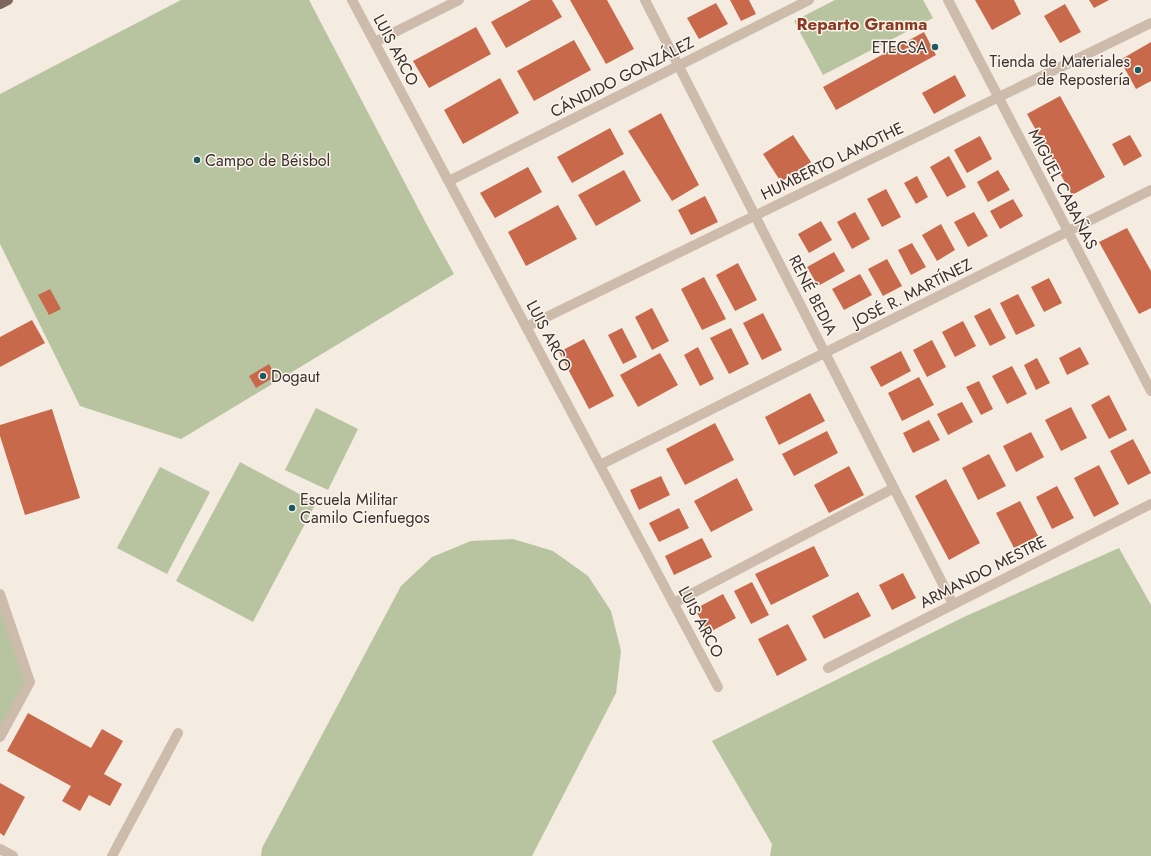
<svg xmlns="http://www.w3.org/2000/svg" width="1151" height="856" font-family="Jost,sans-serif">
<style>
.green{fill:#b8c4a0}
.building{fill:#c8694b}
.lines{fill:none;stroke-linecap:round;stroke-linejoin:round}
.minor{stroke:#cdbbac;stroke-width:10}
.major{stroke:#7d675c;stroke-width:10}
.poi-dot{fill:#1f5a5e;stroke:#fbf5ee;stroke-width:1.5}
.labels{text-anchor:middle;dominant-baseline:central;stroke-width:3;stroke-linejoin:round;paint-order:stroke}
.poi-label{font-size:16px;fill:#3b302b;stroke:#fbf5ee;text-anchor:start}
.street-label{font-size:16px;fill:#3b302b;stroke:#fbf5ee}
.neighbourhood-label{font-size:17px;font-weight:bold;fill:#8c3b22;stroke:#fbf5ee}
</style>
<rect width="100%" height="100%" fill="#f4ebe1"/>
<g class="green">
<polygon points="181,0 309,0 428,227 454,274 181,439 80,406 0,244 0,94"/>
<polygon points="835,0 923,0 933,18 823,75 794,21"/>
<polygon points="316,408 358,429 328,490 285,470"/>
<polygon points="240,462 316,503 253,622 176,581"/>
<polygon points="160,467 210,492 167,574 117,548"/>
<polygon points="513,539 553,551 588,576 611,611 621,651 616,693 532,856 261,856 262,848 401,586 432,557 471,541"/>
<polygon points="1119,548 1151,605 1151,856 770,856 772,844 712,741 966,616"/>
<polygon points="0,594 30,682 0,737"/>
</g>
<g class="building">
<polygon points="531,0 552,0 562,17 506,48 491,22"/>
<polygon points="570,0 607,0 634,49 606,64"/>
<polygon points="730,0 749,0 756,14 741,21"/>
<polygon points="975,0 1014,0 1021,14 992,30"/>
<polygon points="1089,0 1109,0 1094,8"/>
<polygon points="716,3 728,24 699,39 687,18"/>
<polygon points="1065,4 1081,32 1060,43 1044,16"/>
<polygon points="476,27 491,54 429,88 413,61"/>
<polygon points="924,32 936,55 836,110 823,87"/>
<polygon points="574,40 591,70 534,101 517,71"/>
<polygon points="1151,42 1151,81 1136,89 1120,60"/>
<polygon points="955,75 966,96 934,114 922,93"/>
<polygon points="500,78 519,113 463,144 444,110"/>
<polygon points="1060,96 1105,177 1072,195 1027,114"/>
<polygon points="661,113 699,185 672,201 628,131"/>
<polygon points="610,128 624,154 572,183 557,157"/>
<polygon points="793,135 811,162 781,182 763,154"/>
<polygon points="1130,135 1142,156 1124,166 1112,144"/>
<polygon points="980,136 992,159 967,173 954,150"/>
<polygon points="949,156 966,187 947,197 930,167"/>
<polygon points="528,167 542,192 495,218 480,193"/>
<polygon points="624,170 641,201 596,226 578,195"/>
<polygon points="998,170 1010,190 988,202 977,182"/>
<polygon points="917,176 928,197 916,204 904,183"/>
<polygon points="886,189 901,217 882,227 867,199"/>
<polygon points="705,196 718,222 691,235 678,210"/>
<polygon points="1013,199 1023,216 1000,229 990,211"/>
<polygon points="558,205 577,239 526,266 508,232"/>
<polygon points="855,212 870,239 852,249 837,222"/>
<polygon points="974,212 988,236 968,247 954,222"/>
<polygon points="821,221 832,240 809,253 798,234"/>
<polygon points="941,224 955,250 937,261 922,235"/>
<polygon points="1127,228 1151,271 1151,308 1139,314 1099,242"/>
<polygon points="912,243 926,267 911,275 898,250"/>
<polygon points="834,252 845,271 818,286 807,267"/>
<polygon points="887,259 902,286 883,296 868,269"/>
<polygon points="738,263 757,300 735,311 716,275"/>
<polygon points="860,274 872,295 844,310 832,289"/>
<polygon points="704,277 726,319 702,330 681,289"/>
<polygon points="1049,278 1062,303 1044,312 1031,287"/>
<polygon points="50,289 61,309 49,315 38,295"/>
<polygon points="1018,294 1035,326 1016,335 1000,303"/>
<polygon points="652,308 669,341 652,350 635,317"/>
<polygon points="990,308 1006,338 990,346 974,316"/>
<polygon points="763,313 782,350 762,360 743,323"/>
<polygon points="32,320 45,343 0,367 0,337"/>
<polygon points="963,321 976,346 955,357 942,332"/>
<polygon points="622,328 637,357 623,364 608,335"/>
<polygon points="731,328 749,364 729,374 710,338"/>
<polygon points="584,339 614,396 589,409 559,352"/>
<polygon points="932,340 946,367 927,377 913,350"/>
<polygon points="698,347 714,379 700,386 684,355"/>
<polygon points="1080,347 1089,364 1067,375 1059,358"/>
<polygon points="901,351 911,371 881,387 870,367"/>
<polygon points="660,353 678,385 638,407 620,375"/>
<polygon points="1037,358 1050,383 1036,390 1024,365"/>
<polygon points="269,364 276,376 256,388 249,376"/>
<polygon points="1012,366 1027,394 1007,404 992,376"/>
<polygon points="919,377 934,405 902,421 888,393"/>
<polygon points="979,381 993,409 981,415 966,387"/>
<polygon points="810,393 825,421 779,445 765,417"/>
<polygon points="1109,395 1127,430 1109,439 1091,405"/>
<polygon points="962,402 973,422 948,435 937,414"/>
<polygon points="1071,407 1087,438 1061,451 1045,420"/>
<polygon points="52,409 80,498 25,515 0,436 0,425"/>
<polygon points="929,420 940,440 913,453 903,433"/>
<polygon points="715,423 734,460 685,485 666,449"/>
<polygon points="827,431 838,453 794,476 782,454"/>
<polygon points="1031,432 1044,457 1016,472 1003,446"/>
<polygon points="1133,439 1151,473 1128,485 1110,451"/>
<polygon points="989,454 1006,486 978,500 962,468"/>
<polygon points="1099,465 1119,504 1094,517 1074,478"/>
<polygon points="849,466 864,495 829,513 814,485"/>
<polygon points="661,476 670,495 639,510 630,490"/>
<polygon points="737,478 753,510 711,532 694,501"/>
<polygon points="946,479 980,543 949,560 915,496"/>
<polygon points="1057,486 1074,518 1052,529 1036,497"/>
<polygon points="1020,501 1038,536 1014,548 996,513"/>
<polygon points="679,508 689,528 659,542 649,523"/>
<polygon points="702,538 712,557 674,575 665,556"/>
<polygon points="814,546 829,576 771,605 755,574"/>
<polygon points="903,573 916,598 892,610 879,585"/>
<polygon points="752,582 769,615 751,624 734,591"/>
<polygon points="858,592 871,616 824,639 812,616"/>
<polygon points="723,594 736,618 708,633 695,609"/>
<polygon points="788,624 807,660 777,676 758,639"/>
<polygon points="28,713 91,748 102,729 123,741 104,774 122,784 110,806 89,795 80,811 62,801 71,786 7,751"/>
<polygon points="0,783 25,797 4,836 0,833"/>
</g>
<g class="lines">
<g class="minor">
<polyline points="352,0 718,687"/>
<polyline points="645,0 953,604"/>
<polyline points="948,0 1151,391"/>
<polyline points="375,42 459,0"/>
<polyline points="449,181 809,0"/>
<polyline points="526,327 1151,23"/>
<polyline points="600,465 1151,190"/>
<polyline points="0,594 30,682 0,737"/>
<polyline points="674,603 894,488"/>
<polyline points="828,668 1151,504"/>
<polyline points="0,849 13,856"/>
<polyline points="112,856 178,733"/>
</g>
<polyline class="major" points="0,4 8,0"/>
</g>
<g class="poi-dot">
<circle cx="935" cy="47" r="4"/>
<circle cx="1138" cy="70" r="4"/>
<circle cx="197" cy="160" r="4"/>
<circle cx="263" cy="376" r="4"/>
<circle cx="292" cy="508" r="4"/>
</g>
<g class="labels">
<g class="poi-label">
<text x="927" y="47" text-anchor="end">ETECSA</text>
<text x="1130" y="61" text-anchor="end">Tienda de Materiales<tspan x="1130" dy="18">de Repostería</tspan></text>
<text x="205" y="160">Campo de Béisbol</text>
<text x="271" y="376">Dogaut</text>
<text x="300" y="499">Escuela Militar<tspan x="300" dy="18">Camilo Cienfuegos</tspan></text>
</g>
<g class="street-label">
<text transform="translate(396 50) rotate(62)">LUIS ARCO</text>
<text transform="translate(622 77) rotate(-27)">CÁNDIDO GONZÁLEZ</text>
<text transform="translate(832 161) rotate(-26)">HUMBERTO LAMOTHE</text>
<text transform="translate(1063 189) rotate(63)">MIGUEL CABAÑAS</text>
<text transform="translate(912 293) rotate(-27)">JOSÉ R. MARTÍNEZ</text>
<text transform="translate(813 295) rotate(63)">RENÉ BEDIA</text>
<text transform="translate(549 336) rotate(62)">LUIS ARCO</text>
<text transform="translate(983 572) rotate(-27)">ARMANDO MESTRE</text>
<text transform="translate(701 622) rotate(62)">LUIS ARCO</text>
</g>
<g class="neighbourhood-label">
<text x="862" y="24">Reparto Granma</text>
</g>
</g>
</svg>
